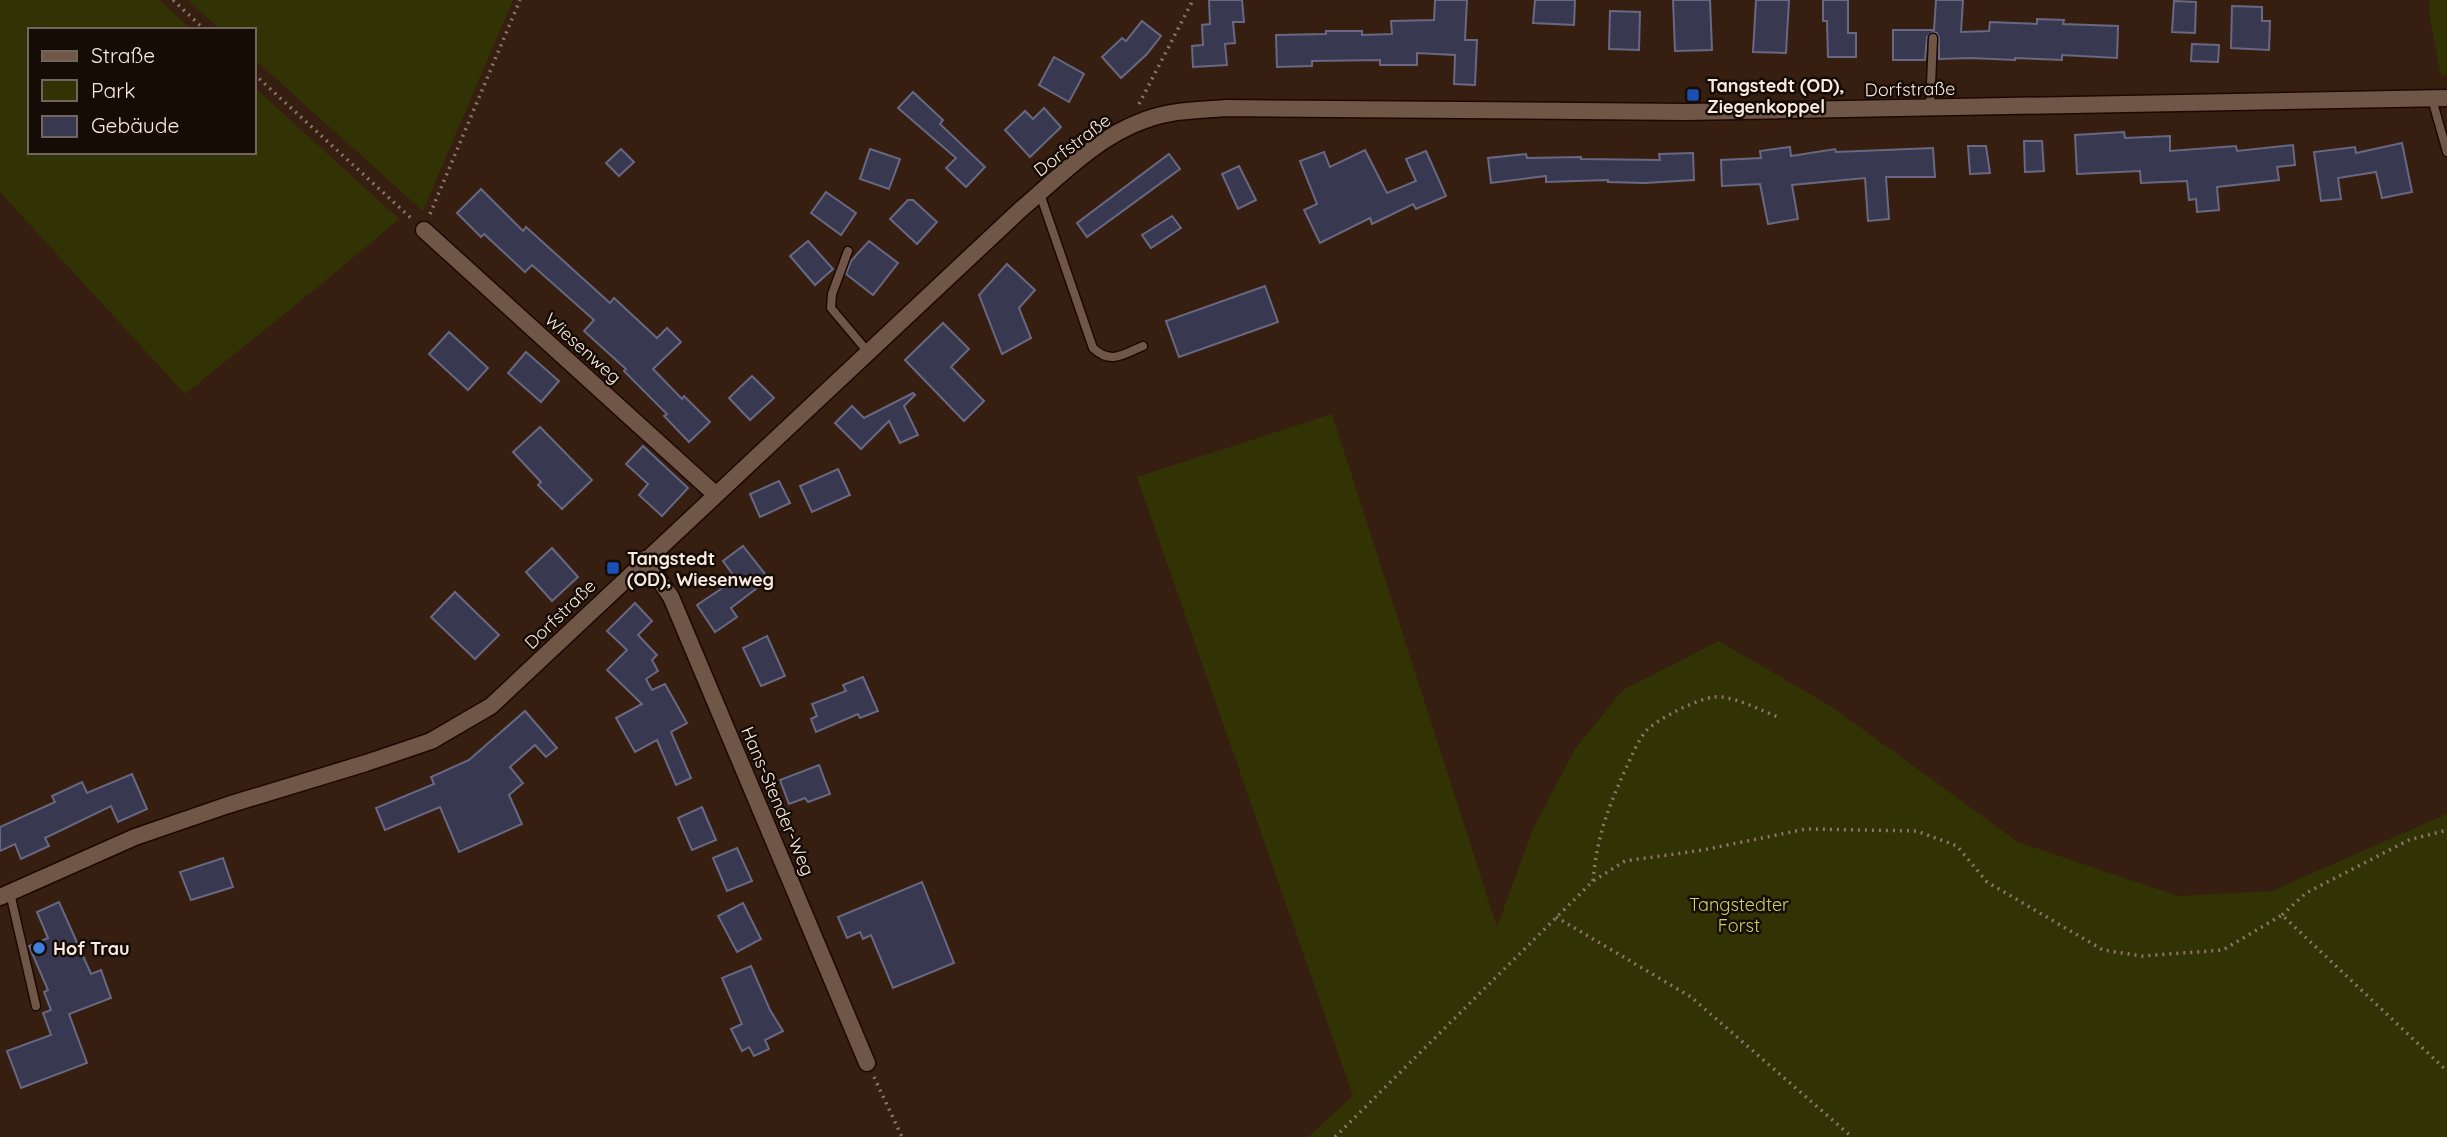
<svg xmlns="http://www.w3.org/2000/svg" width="2447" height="1137" font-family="Quicksand,sans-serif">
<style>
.green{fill:#323304}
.building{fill:#393851;stroke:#686883;stroke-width:2}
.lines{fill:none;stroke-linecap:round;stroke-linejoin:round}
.lane-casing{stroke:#1d0800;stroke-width:11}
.street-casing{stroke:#1d0800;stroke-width:19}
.path{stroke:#8a766a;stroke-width:3.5;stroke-dasharray:2 5;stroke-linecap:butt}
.lane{stroke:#705646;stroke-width:8}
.street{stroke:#705646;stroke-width:16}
.transit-dot{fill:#1a4fb4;stroke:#160c06;stroke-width:2.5}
.shop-dot{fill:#3f7fe0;stroke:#160c06;stroke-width:2.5}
.labels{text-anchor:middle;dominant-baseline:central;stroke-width:5;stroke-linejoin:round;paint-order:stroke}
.poi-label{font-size:18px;font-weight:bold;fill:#faeae1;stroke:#160c06;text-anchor:start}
.street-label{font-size:18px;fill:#faeae1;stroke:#160c06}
.park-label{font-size:18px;fill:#ced360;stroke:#160c06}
</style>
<rect width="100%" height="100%" fill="#361f11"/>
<g class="green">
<polygon points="0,0 159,0 192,30 30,30 30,152 254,152 254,87 399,219 324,282 185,394 0,192"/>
<polygon points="188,0 513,0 423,211 254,59 254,30 221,30"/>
<polygon points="2429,0 2447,0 2447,75 2441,76 2430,17"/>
<polygon points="1332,414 1497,927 1533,829 1575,749 1623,690 1719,641 1832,707 2018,842 2178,896 2272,891 2447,814 2447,1137 1308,1137 1353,1096 1137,477"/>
</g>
<g class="building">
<polygon points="1209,0 1242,0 1244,22 1233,22 1235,43 1225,44 1227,65 1193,67 1192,46 1203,45 1202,25 1210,24"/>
<polygon points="1435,0 1467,0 1465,40 1477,40 1475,85 1454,84 1455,55 1417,53 1417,65 1380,65 1380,60 1312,61 1312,66 1277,67 1276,35 1326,34 1326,31 1362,31 1362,35 1392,34 1391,21 1434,20"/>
<polygon points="1535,0 1575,0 1574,25 1533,23"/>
<polygon points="1673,0 1710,0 1712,50 1675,51"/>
<polygon points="1756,0 1789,0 1786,53 1753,52"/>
<polygon points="1823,0 1848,0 1848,33 1856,33 1856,57 1828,57 1827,21 1823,21"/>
<polygon points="1936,0 1963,0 1961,32 1989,31 1990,22 2037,24 2037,19 2064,20 2063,24 2118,26 2117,58 2062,55 2062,60 2015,58 2015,60 1970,58 1939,59 1939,38 1937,33 1933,32 1927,37 1925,60 1893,60 1893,30 1934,30"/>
<polygon points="2174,1 2196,2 2195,33 2172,32"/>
<polygon points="2232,6 2262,7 2262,21 2270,21 2269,50 2231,48"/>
<polygon points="1610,11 1640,12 1639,50 1609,49"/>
<polygon points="1142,21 1161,36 1147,54 1121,78 1102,57 1122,38 1126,41"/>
<polygon points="2192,44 2219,45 2218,62 2191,61"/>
<polygon points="1054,57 1084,74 1069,102 1039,85"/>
<polygon points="913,92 943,120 940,124 985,167 966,187 946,168 956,158 898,108"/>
<polygon points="1044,108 1061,127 1030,157 1005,130 1025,111 1033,119"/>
<polygon points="2124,132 2125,138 2170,136 2170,151 2236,146 2237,151 2293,145 2295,165 2277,167 2279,180 2217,187 2219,210 2197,212 2196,199 2189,200 2187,181 2141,183 2140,171 2077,174 2075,135"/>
<polygon points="2024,141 2042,141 2044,171 2025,172"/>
<polygon points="2402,143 2412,192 2382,198 2376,172 2338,178 2341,199 2321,201 2314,152 2355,147 2356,153"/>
<polygon points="1968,146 1986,146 1990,173 1970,174"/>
<polygon points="1790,147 1791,156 1835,149 1836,152 1933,148 1935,177 1886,177 1889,219 1868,221 1865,178 1792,185 1798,219 1768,224 1760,184 1722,186 1721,160 1761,158 1760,151"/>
<polygon points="621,149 634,162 619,176 606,163"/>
<polygon points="870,149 900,159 889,189 860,179"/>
<polygon points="1365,150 1387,193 1416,181 1406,159 1426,151 1446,196 1416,209 1413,204 1372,224 1370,218 1320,243 1304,210 1317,204 1300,161 1324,152 1330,167"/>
<polygon points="1693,153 1694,180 1645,183 1608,182 1608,180 1546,182 1546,176 1491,183 1488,158 1526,154 1527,158 1581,157 1581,159 1660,160 1659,154"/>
<polygon points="1169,154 1180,169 1087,237 1077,223"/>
<polygon points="1239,166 1256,200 1238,209 1222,174"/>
<polygon points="481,189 523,231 526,227 610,303 614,298 657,338 667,328 681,342 653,369 682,399 684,396 710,422 689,442 664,416 667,414 624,371 626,369 584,331 594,320 532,265 525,272 484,234 481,237 457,213"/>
<polygon points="826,192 856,213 841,235 811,213"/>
<polygon points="908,200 913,200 937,222 917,244 890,219"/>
<polygon points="1172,216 1181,228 1151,248 1142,235"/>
<polygon points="808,241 833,269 815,285 790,256"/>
<polygon points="869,241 898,263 873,295 846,274 851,261"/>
<polygon points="1007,264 1035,290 1019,308 1031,338 1002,354 979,295"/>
<polygon points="1265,286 1278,322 1179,357 1166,321"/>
<polygon points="943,323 969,349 951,367 984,401 964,421 905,360"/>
<polygon points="449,332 488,368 468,390 429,354"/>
<polygon points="526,352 559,381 541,402 508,373"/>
<polygon points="752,376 774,398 750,420 729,398"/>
<polygon points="913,393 915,395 904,406 918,435 900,443 889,421 861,449 835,423 852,406 864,418"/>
<polygon points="540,427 592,480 562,509 538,485 541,482 513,452"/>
<polygon points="643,446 688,488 662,516 639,495 648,484 626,464"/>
<polygon points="838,469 850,495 812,512 800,486"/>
<polygon points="779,481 790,503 760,517 750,494"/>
<polygon points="743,546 769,579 731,608 737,617 715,632 697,605 736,579 723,561"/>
<polygon points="552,548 578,577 552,601 526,572"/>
<polygon points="455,592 499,635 475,659 431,617"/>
<polygon points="635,603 652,621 638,635 657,655 652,660 658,671 646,679 652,690 665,684 687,723 671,732 691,778 676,785 657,740 635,752 616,718 642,704 607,670 627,650 607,631"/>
<polygon points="767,636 785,676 761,686 743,648"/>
<polygon points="863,677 878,711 860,718 858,714 816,732 811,719 817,716 812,704 846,691 843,685"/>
<polygon points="525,711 557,748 546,757 535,745 510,767 523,783 509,795 522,824 459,852 440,807 385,830 376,808 434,784 431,777 469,760"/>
<polygon points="819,765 830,794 808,802 805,798 789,804 780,780"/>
<polygon points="132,774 147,809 118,822 111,806 45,838 49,846 21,859 15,844 0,851 0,827 55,802 52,796 82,782 87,793"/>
<polygon points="702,807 716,840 692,850 678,818"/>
<polygon points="737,848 752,881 727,891 713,858"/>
<polygon points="223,858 233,887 191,900 180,872"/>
<polygon points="922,882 954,963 893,988 871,935 863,939 860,932 847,938 838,917"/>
<polygon points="59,902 91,974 101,970 111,998 69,1014 87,1063 21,1088 7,1051 51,1035 43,1013 51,1010 44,992 48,990 29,946 48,938 37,912"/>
<polygon points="743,903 761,939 737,952 718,916"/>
<polygon points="751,966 770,1010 783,1031 765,1040 769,1049 754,1056 749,1047 742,1051 731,1029 742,1024 722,978"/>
</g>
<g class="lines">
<defs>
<g id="lane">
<polyline points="2432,99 2447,152"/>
<polyline points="1930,107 1933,38"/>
<path d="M1040 194 1093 348C1111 365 1124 354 1143 346"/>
<polyline points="848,251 832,294 831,308 868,352"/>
<polyline points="10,893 36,1006"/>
</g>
<g id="street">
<polyline points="424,230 715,494"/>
<polyline points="645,559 671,597 867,1063"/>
<path d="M0 897 135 837 228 805 366 763 431 741 491 706 1019 211C1058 178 1096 137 1145 120 1171 110 1199 110 1226 108L1687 112 2447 98"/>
</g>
</defs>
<use href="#lane" class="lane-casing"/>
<use href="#street" class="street-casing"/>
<g class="path">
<polyline points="173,0 205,30"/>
<polyline points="254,74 412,219"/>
<polyline points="1139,104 1193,0"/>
<polyline points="430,214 520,0"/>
<path d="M1593 881C1597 836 1608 808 1626 768 1632 756 1638 740 1647 730 1659 718 1697 699 1714 697 1732 695 1763 711 1780 718"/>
<polyline points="2282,915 2306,893 2409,840 2447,830"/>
<polyline points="1556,917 1691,997 1852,1137"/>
<polyline points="874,1077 902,1137"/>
<polyline points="1335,1137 1593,881 1625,861 1703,850 1806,829 1917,831 1957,846 1987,882 2103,950 2142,956 2223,950 2282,915 2447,1071"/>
</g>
<use href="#lane" class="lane"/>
<use href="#street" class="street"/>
</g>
<g class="transit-dot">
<rect x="1686" y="88" width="14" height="14" rx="3.5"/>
<rect x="606" y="561" width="14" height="14" rx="3.5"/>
</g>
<circle class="shop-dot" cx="39" cy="948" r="7"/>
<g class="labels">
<g class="poi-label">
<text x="1707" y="85">Tangstedt (OD),<tspan x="1707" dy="21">Ziegenkoppel</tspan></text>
<text x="627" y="558">Tangstedt<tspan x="627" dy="21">(OD), Wiesenweg</tspan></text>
<text x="53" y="948">Hof Trau</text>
</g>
<g class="street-label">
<text transform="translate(1910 89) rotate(-1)">Dorfstraße</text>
<text transform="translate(1072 145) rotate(-37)">Dorfstraße</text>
<text transform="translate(583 348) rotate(42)">Wiesenweg</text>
<text transform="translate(560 614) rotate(-44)">Dorfstraße</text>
<text transform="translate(778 801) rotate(67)">Hans-Stender-Weg</text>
</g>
<g class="park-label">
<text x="1739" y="904">Tangstedter<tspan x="1739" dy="21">Forst</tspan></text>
</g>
</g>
<rect x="28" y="28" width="228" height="126" fill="#160c06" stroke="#71655e" stroke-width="2"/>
<rect x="42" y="51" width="35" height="10" fill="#705646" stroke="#71655e" stroke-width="2"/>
<text x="91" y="63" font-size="21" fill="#faeae1">Straße</text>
<rect x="42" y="80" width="35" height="21" fill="#323304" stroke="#71655e" stroke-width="2"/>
<text x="91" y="98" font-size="21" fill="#faeae1">Park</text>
<rect x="42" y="116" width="35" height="21" fill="#393851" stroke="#71655e" stroke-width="2"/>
<text x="91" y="133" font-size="21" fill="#faeae1">Gebäude</text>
</svg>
